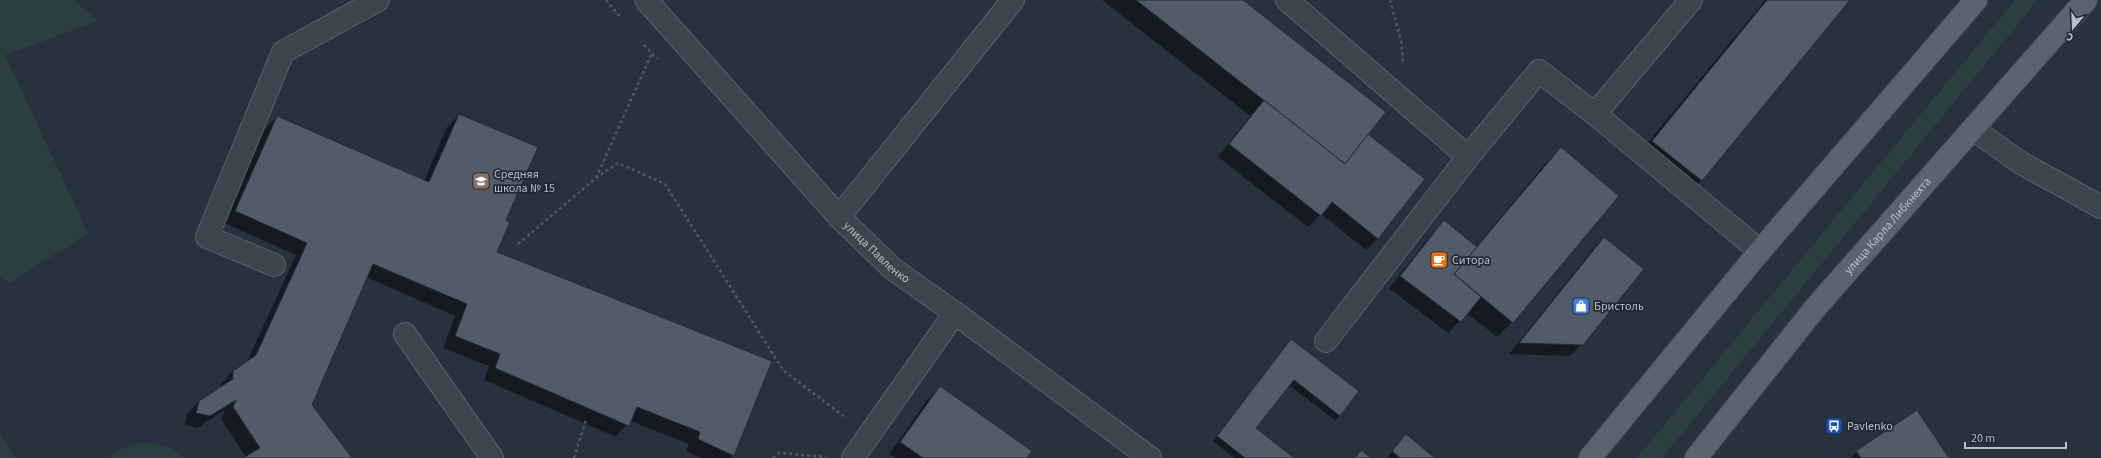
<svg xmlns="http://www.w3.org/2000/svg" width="2101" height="458" font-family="'Source Sans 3',sans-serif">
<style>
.green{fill:#2b3f40}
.shadow{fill:#0007}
.building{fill:#525b69;stroke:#232a35}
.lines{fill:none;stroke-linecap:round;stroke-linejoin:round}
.minor-casing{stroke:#5a616c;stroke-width:24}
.major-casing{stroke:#494f5a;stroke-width:24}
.path{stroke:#4a5b5e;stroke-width:2.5;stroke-dasharray:3 3;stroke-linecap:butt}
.minor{stroke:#3c444e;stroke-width:22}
.major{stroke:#5a636e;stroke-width:22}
.labels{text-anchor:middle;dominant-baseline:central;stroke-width:3.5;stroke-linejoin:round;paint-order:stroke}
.poi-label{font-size:12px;fill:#b9bfc9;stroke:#212833;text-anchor:start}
.street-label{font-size:12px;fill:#b9bfc9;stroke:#212833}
</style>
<rect width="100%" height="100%" fill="#28323e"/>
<g class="green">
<polygon points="0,0 73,0 98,21 5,55 88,233 10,283 0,276"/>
<polygon points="2015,0 2038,0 1662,458 1637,458"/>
<polygon points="0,433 15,458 0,458"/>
<path d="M142 442C158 444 172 445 183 458H110C119 448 129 445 142 442Z"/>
</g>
<g class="shadow">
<polygon points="1102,0 1242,0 1364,138 1378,238 1366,250 1321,214 1308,227 1218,157 1250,116"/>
<polygon points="1765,0 1849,0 1701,181 1686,196 1637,156"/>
<polygon points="459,115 505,221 496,253 733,455 731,458 701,458 686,451 689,444 630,421 616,437 484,380 489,366 443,348 455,316 366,277 310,405 350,458 243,458 246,457 221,419 225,410 197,428 185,425 187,414 199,401 221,388 221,384 233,371 247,362 296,255 224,223 265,129 277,117 424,181 447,127"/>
<polygon points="1561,148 1512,322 1497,337 1467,313 1448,333 1389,288 1432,234 1444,222 1476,247 1545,164"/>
<polygon points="1604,238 1582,344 1570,356 1509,354 1592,250"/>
<polygon points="1287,345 1340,415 1335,420 1289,385 1255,429 1293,458 1234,458 1213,441"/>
<polygon points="940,387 1025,458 895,458 889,454 928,399"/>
<polygon points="1401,440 1434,458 1389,458 1388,457"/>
<polygon points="1857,452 1948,458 1851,458"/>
</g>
<g class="building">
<polygon points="1136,0 1243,0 1386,112 1345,164"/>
<polygon points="1767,0 1850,0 1702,181 1652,141"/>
<polygon points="1264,100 1345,164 1368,134 1425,179 1378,239 1332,202 1321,216 1229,144"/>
<polygon points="459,114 538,147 506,220 510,222 497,252 772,361 734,456 698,439 700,432 637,407 629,426 495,368 500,354 455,336 467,304 373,264 312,405 352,458 243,458 260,448 233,407 236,400 210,416 196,413 199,401 233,379 233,371 256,355 307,243 235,211 277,116 429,182"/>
<polygon points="1561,147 1619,196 1513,323 1454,274"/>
<polygon points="1444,220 1477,247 1454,274 1481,297 1461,322 1400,276"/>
<polygon points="1604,237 1644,269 1583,345 1519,343"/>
<polygon points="1291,339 1359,391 1340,416 1294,380 1256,428 1294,458 1245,458 1217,436"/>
<polygon points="940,386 1032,451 1027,458 923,458 900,442"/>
<polygon points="1917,410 1949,458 1861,458 1856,451"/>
<polygon points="1406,434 1435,458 1400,458 1392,451"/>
<polygon points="1361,450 1371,458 1355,458"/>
</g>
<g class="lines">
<defs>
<g id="minor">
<path id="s1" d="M646 0 839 217 893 269 955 313 1150 458"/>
<polyline points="1287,0 1468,157 1539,71 1595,114 1760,251"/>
<polyline points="1595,114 1691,0"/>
<polyline points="1973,129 2021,163 2101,207"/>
<polyline points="839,217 1013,0"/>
<polyline points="274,265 207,237 283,52 378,0"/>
<polyline points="405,334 492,458"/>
<polyline points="1326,341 1468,157"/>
<polyline points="853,458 955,313"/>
</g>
<g id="major">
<polyline points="1590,458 1760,251 1976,0"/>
<path id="s2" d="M1696 458 1816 307 2086 0"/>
</g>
</defs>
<use href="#minor" class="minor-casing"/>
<use href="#major" class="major-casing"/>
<g class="path">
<polyline points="606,0 621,18"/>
<polyline points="1390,0 1401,40 1403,62"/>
<polyline points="644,45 657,59"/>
<polyline points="596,178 652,53"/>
<polyline points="518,244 596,178 618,163 665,184 783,370 846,418"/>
<polyline points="574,458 586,420"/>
<polyline points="773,458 779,453 826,457"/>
</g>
<use href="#minor" class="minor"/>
<use href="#major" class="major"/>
</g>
<defs>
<symbol id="school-square" viewBox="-11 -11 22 22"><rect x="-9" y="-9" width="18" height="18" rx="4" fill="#8d6e63" stroke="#212833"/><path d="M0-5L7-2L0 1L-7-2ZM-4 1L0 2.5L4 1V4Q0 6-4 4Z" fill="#fff"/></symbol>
<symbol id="cafe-square" viewBox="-11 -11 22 22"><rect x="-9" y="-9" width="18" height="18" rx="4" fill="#e8710a" stroke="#212833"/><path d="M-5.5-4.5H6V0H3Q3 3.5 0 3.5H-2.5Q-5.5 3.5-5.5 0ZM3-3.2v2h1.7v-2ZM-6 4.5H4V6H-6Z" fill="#fff"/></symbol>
<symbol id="shop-square" viewBox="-11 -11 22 22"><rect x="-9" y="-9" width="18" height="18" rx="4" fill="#3f7fe0" stroke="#212833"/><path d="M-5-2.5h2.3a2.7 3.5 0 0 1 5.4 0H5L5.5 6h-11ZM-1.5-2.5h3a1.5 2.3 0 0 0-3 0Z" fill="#fff"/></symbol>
<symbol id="bus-square" viewBox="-11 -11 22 22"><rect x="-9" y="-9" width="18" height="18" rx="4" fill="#1a4fb4" stroke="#212833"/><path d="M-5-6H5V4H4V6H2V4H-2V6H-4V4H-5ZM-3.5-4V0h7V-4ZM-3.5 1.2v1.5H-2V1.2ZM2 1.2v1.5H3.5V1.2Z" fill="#fff"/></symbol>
</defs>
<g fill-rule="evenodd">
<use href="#school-square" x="471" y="171" width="20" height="20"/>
<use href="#cafe-square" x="1429" y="250" width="20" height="20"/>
<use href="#shop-square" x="1571" y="296" width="20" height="20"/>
<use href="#bus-square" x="1824" y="416" width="20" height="20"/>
</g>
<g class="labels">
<g class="poi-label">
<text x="494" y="174">Средняя<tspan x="494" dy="14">школа № 15</tspan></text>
<text x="1452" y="260">Ситора</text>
<text x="1594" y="306">Бристоль</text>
<text x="1847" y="426">Pavlenko</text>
</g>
<g class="street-label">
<text stroke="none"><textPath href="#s2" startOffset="301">улица Карла Либкнехта</textPath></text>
<text stroke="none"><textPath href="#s1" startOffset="342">улица Павленко</textPath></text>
</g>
</g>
<g transform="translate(2073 28) rotate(199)" stroke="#212833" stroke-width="3" paint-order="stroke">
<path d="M0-3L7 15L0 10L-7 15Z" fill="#b9bfc9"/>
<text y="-6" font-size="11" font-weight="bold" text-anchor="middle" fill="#b9bfc9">С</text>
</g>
<path d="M1965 442v6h101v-6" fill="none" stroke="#b9bfc9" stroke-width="2"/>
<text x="1971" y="442" font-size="12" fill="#b9bfc9" stroke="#212833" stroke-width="3" paint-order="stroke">20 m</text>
</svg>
